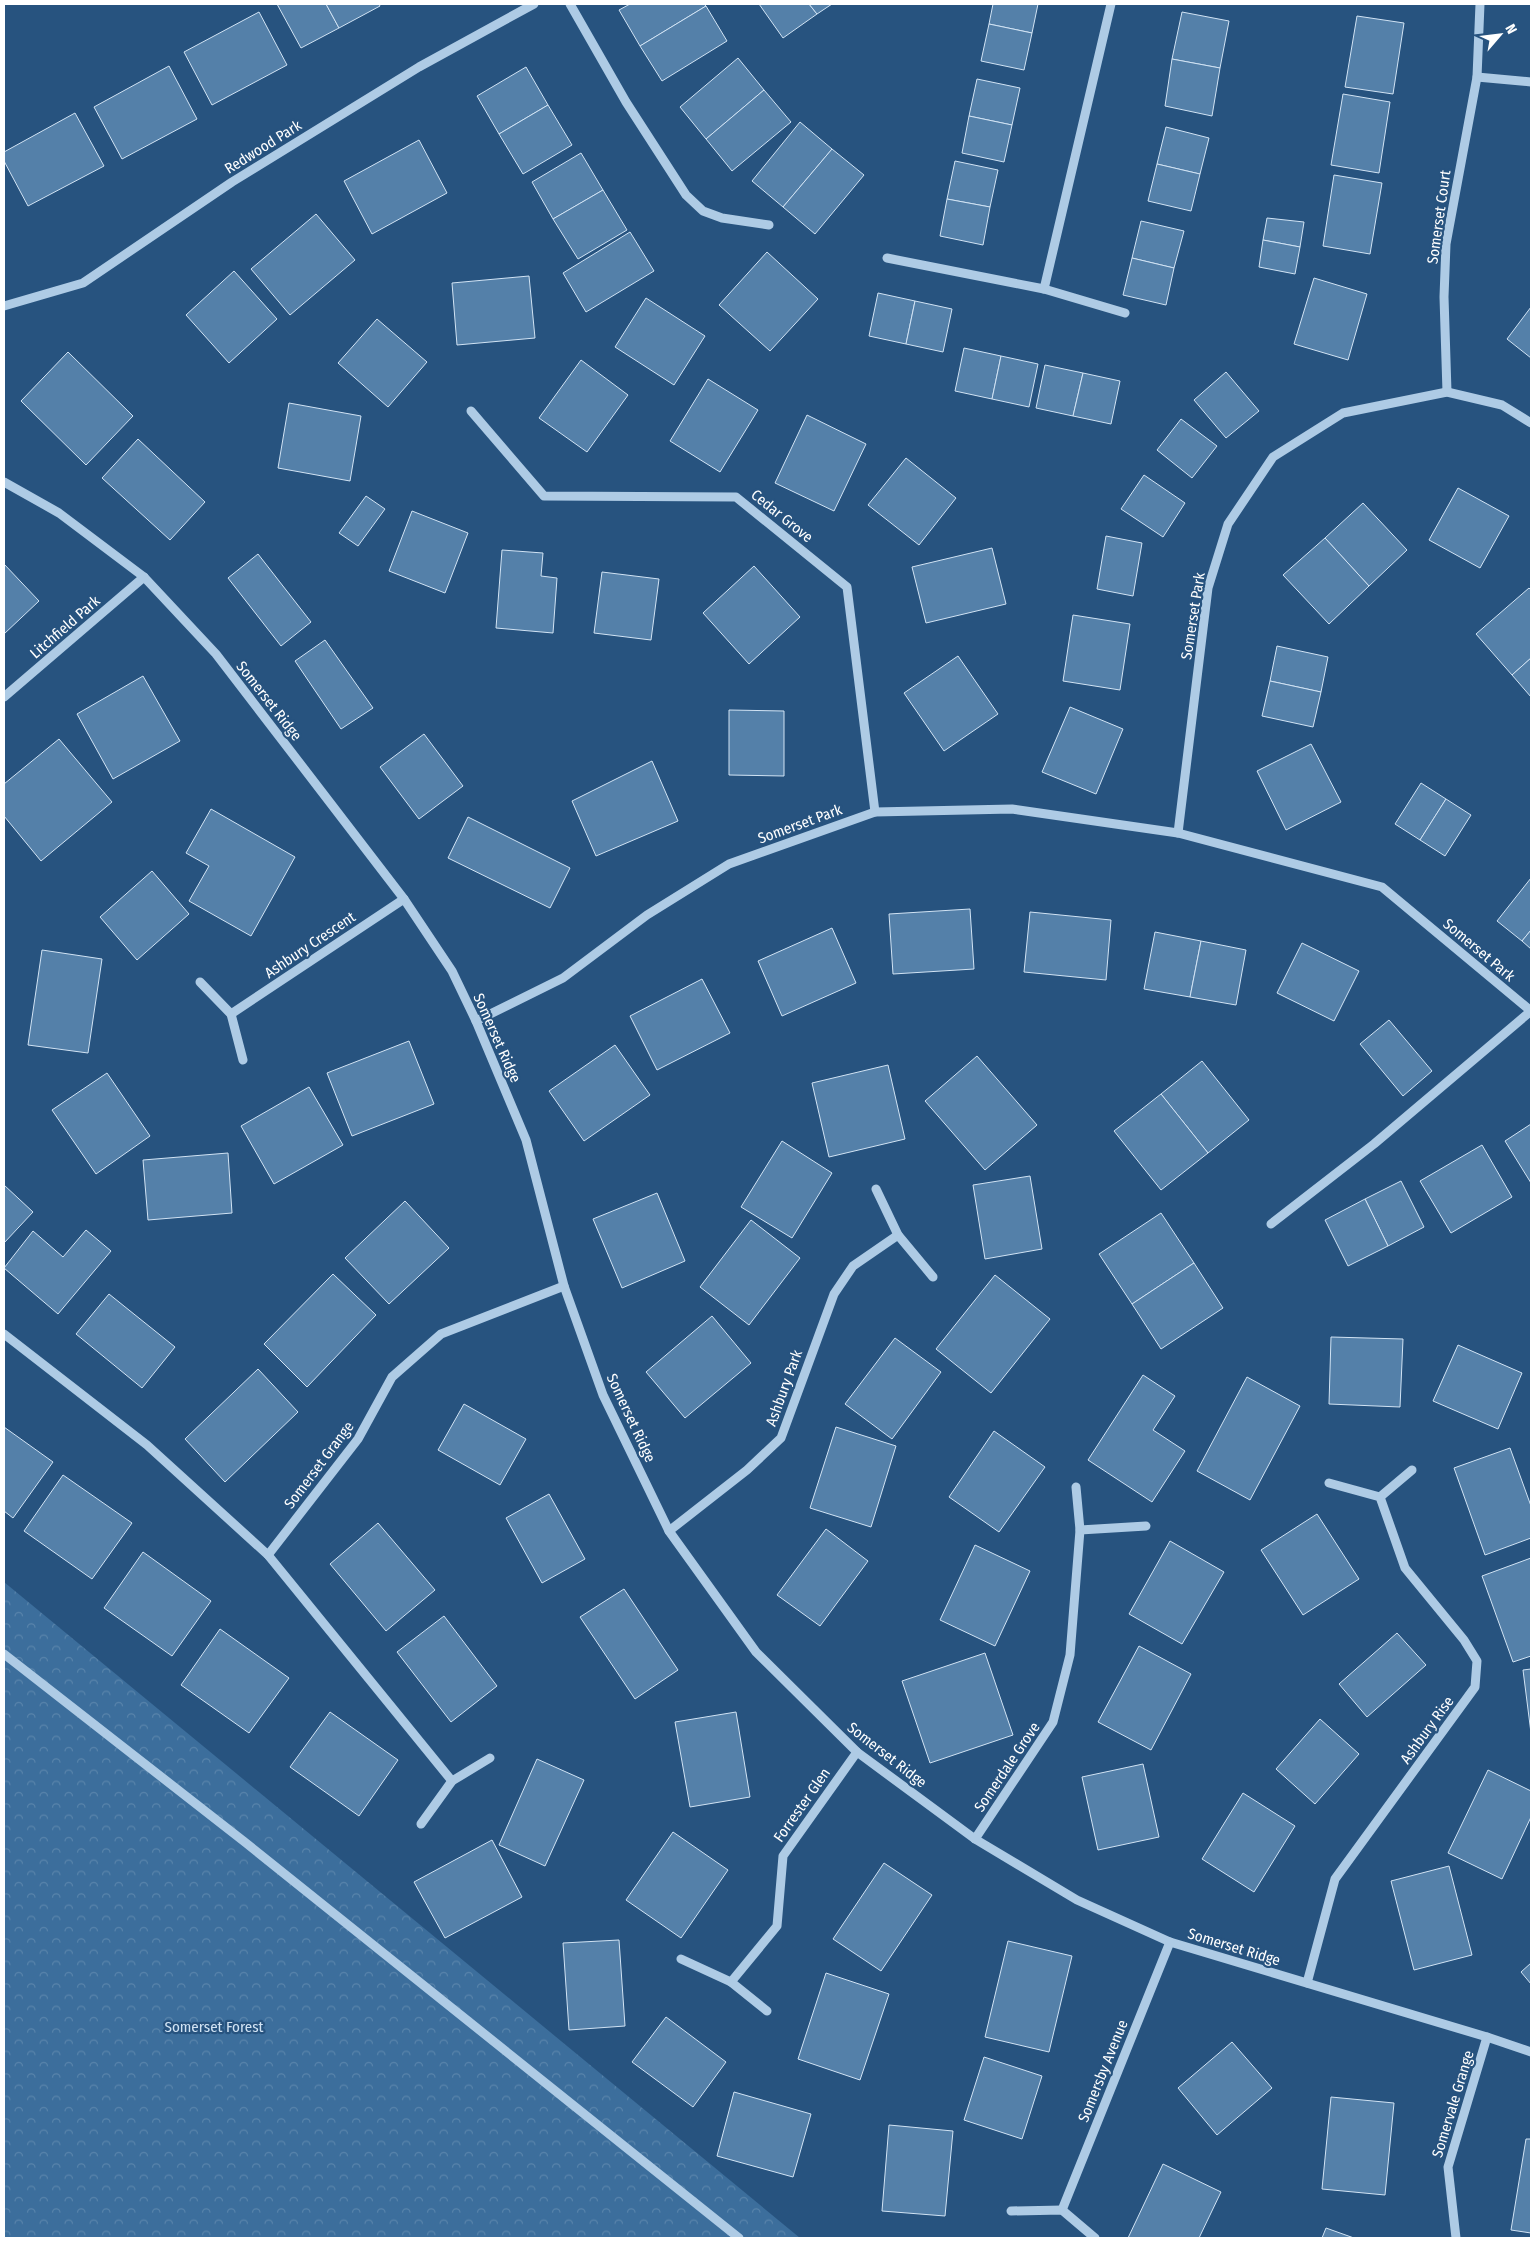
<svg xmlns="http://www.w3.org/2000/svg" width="1535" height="2242" font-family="'Fira Sans Condensed',sans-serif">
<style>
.forest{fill:url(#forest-crowns)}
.building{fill:#5480a9;stroke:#d1e3f4}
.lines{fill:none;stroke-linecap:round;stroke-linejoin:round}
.minor{stroke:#aecbe5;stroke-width:9}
.labels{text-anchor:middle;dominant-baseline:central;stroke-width:4.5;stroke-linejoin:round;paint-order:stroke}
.street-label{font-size:15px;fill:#fff;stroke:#27537f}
.park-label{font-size:15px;fill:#d1e3f4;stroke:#27537f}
</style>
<defs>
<pattern id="forest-crowns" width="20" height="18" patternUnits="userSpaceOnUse" patternTransform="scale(1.25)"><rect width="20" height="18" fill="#3c6e9c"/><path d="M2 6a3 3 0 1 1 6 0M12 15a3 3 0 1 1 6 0" fill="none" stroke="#5984ab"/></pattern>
</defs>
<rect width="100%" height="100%" fill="#27537f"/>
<polygon class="forest" points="4,1582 800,2238 4,2238"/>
<g class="building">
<polygon points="277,4 326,4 339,28 301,48"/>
<polygon points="326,4 379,4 380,6 339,28"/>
<polygon points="630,4 704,4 706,6 640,46 619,10"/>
<polygon points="759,4 809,4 817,14 783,38"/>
<polygon points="809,4 832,4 817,14"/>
<polygon points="993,4 1038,4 1032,33 989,24"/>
<polygon points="706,6 727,41 662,81 640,46"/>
<polygon points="259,12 287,65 212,105 184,52"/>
<polygon points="1182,12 1229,21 1220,68 1172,59"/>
<polygon points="1357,16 1404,23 1393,94 1345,87"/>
<polygon points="989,24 1032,33 1024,70 981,61"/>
<polygon points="738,58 764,90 706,139 680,107"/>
<polygon points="1172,59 1220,68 1212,116 1165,106"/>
<polygon points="169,66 197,119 122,159 94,107"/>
<polygon points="526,67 548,105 499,134 477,96"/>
<polygon points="977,79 1020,88 1012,125 969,116"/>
<polygon points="764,90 791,122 732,171 706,139"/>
<polygon points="1343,94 1390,102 1379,173 1331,165"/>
<polygon points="548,105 572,145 523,174 499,134"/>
<polygon points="75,113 104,166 28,206 4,161 4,152"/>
<polygon points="969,116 1012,125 1004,162 962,153"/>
<polygon points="800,122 832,149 783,207 752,181"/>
<polygon points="1166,127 1209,138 1200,174 1157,164"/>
<polygon points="419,140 447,193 372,234 344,181"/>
<polygon points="832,149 864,175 815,234 783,207"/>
<polygon points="581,153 603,190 553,219 532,182"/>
<polygon points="955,161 998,170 990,207 947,199"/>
<polygon points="1157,164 1200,174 1191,211 1148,201"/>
<polygon points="1334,175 1382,183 1370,254 1323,246"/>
<polygon points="603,190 627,230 578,259 553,219"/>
<polygon points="947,199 990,207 983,245 940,236"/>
<polygon points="316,214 355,260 290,315 251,269"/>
<polygon points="1267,218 1304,222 1300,247 1263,240"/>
<polygon points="1141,221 1184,231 1174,268 1132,258"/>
<polygon points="630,232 654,271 586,312 563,273"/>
<polygon points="1263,240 1300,247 1295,274 1259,267"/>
<polygon points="767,252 818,299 770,351 719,305"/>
<polygon points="1132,258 1174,268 1166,305 1123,295"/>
<polygon points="234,271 277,319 229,363 186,315"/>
<polygon points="529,276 535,338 457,345 452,283"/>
<polygon points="1314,278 1367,294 1348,360 1294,344"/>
<polygon points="878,293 915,301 906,344 869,336"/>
<polygon points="646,298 705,336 674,385 615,347"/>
<polygon points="915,301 952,309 943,352 906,344"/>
<polygon points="1531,307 1531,358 1507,339"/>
<polygon points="377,319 427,362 388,407 338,363"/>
<polygon points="964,348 1001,356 992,399 955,391"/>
<polygon points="68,352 133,416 86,465 21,401"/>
<polygon points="1001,356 1038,364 1029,407 992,399"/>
<polygon points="581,360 628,395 587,452 539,418"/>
<polygon points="1045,365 1083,373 1073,416 1036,408"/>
<polygon points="1226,372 1259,411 1226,438 1194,400"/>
<polygon points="1083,373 1120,381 1111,424 1073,416"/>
<polygon points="708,379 758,410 720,472 670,441"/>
<polygon points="289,403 361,416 350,481 278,468"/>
<polygon points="807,415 866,444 834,511 775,483"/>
<polygon points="1181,419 1217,446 1192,478 1157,450"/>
<polygon points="138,439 205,502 170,540 102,478"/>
<polygon points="906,458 956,498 919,545 868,505"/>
<polygon points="1144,475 1185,503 1163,537 1121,509"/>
<polygon points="1458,488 1509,516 1480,568 1429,540"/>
<polygon points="366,496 385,509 358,546 339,533"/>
<polygon points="1363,503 1407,550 1369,586 1325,538"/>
<polygon points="412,511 468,533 445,593 389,571"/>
<polygon points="1106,536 1142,543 1133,596 1097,589"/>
<polygon points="1325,538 1369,586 1329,624 1283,575"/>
<polygon points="992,548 1006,604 926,623 912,567"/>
<polygon points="502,550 543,553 541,576 557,578 553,633 496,628"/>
<polygon points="258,554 311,622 281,646 228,578"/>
<polygon points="4,564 39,601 4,634"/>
<polygon points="754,566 800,617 749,664 703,613"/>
<polygon points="602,572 659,579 651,640 594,633"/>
<polygon points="1529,588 1531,590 1531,658 1512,675 1476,634"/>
<polygon points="1073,615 1130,624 1120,690 1063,681"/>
<polygon points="325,640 373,708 341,729 295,661"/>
<polygon points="1277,646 1328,657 1321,692 1270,681"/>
<polygon points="958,656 998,714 944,751 904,693"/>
<polygon points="1531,658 1531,697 1512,675"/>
<polygon points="143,676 180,741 113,779 77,714"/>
<polygon points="1270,681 1321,692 1313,727 1262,716"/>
<polygon points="1070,707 1123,729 1096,794 1042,772"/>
<polygon points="729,710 784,711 784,776 729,775"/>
<polygon points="424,734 463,786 419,819 380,767"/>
<polygon points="59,739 112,802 41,861 4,816 4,784"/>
<polygon points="1311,744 1341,802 1286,830 1257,771"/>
<polygon points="652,761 678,821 596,856 572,801"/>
<polygon points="1421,783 1446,799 1420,840 1395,824"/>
<polygon points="1446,799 1471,815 1445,856 1420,840"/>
<polygon points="211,809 295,857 251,936 189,901 209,866 186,853"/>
<polygon points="468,817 570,868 550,908 448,858"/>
<polygon points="152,871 189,914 137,960 100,917"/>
<polygon points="1531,878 1531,930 1522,941 1497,921"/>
<polygon points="970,909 974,969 893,974 889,914"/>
<polygon points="1030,912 1111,920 1106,980 1024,972"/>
<polygon points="832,928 856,983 782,1016 758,961"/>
<polygon points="1531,930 1531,949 1522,941"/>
<polygon points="1155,932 1201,941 1190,997 1144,989"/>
<polygon points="1201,941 1246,950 1236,1005 1190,997"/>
<polygon points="1302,943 1359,971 1334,1021 1277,993"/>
<polygon points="42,950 102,959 88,1053 28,1045"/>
<polygon points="702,979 730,1033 657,1070 630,1016"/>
<polygon points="1389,1020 1432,1071 1403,1096 1360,1044"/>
<polygon points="409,1041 434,1104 352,1136 327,1073"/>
<polygon points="615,1045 650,1095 584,1141 549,1091"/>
<polygon points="977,1056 1037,1125 985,1170 925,1101"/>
<polygon points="1202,1061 1249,1120 1208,1153 1161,1094"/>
<polygon points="888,1065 905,1139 829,1157 812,1083"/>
<polygon points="107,1073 150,1136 96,1174 52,1110"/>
<polygon points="309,1087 343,1145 274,1184 241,1126"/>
<polygon points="1161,1094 1208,1153 1161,1190 1114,1131"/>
<polygon points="1531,1124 1531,1183 1505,1141"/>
<polygon points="782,1141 832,1173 792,1238 741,1207"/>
<polygon points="1482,1145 1512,1197 1451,1233 1420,1181"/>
<polygon points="228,1153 232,1213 148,1220 143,1160"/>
<polygon points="1030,1176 1042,1249 985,1259 973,1185"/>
<polygon points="1401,1181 1424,1227 1388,1246 1365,1199"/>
<polygon points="4,1185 33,1212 4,1243"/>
<polygon points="657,1193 685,1261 622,1288 593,1219"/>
<polygon points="1365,1199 1388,1246 1348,1266 1325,1220"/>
<polygon points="405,1201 449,1248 389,1304 345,1258"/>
<polygon points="1161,1213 1194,1263 1132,1304 1099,1254"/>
<polygon points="751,1220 800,1258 749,1325 700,1287"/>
<polygon points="86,1230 111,1251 58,1314 4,1268 33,1231 63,1257"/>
<polygon points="1194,1263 1223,1308 1161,1349 1132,1304"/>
<polygon points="333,1274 376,1315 307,1387 264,1344"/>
<polygon points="995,1275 1050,1319 991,1393 936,1349"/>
<polygon points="109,1294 175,1347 142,1388 76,1334"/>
<polygon points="712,1316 751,1363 685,1418 646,1372"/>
<polygon points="1331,1337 1403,1339 1400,1407 1329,1404"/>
<polygon points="895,1338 941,1372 892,1439 845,1404"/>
<polygon points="1458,1345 1522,1373 1498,1429 1433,1401"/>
<polygon points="258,1369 298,1412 225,1482 185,1439"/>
<polygon points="1143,1375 1175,1396 1153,1430 1185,1451 1152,1502 1088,1460"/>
<polygon points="1247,1377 1300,1406 1250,1500 1197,1471"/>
<polygon points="464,1404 526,1439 500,1485 438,1450"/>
<polygon points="4,1427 53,1462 13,1518 4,1511"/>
<polygon points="836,1427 896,1446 871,1527 810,1508"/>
<polygon points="994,1431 1045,1467 999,1532 949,1497"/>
<polygon points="1510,1448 1531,1506 1531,1538 1485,1555 1454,1468"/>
<polygon points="63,1475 132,1523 92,1579 24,1531"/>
<polygon points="549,1494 585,1559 542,1583 506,1518"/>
<polygon points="1317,1514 1359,1579 1303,1615 1261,1550"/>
<polygon points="378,1523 435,1590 386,1631 330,1564"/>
<polygon points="826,1529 868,1561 820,1626 777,1595"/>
<polygon points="1170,1541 1224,1572 1182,1644 1129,1614"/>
<polygon points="975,1545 1030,1571 995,1646 940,1620"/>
<polygon points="143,1552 211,1601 172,1656 104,1608"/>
<polygon points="1531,1558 1531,1656 1513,1662 1482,1576"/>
<polygon points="624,1589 678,1670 635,1699 580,1617"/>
<polygon points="444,1616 497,1686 451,1722 397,1652"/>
<polygon points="220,1629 289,1678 249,1733 181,1685"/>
<polygon points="1397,1633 1426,1665 1367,1717 1339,1684"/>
<polygon points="1139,1646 1191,1674 1151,1750 1098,1722"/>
<polygon points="985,1653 1013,1735 930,1763 902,1681"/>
<polygon points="1531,1669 1531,1733 1523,1670"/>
<polygon points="330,1712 398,1760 359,1816 290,1767"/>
<polygon points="736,1712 750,1797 690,1807 675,1722"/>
<polygon points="1320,1719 1359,1754 1315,1804 1276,1769"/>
<polygon points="537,1759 584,1780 545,1866 499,1845"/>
<polygon points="1143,1764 1159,1837 1098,1850 1082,1777"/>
<polygon points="1488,1770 1531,1791 1531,1817 1502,1879 1448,1853"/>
<polygon points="1243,1793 1295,1826 1254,1892 1202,1859"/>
<polygon points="673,1832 728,1870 681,1938 626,1900"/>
<polygon points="492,1840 522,1897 445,1938 414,1882"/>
<polygon points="884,1863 932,1895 881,1971 833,1939"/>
<polygon points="1449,1866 1472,1955 1414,1970 1391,1881"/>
<polygon points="619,1940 625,2026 569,2030 563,1943"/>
<polygon points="1008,1941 1072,1956 1049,2052 985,2037"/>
<polygon points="1531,1963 1531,1984 1521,1972"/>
<polygon points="826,1973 889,1994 860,2080 798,2059"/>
<polygon points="666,2017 726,2062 693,2107 632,2062"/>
<polygon points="1232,2042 1272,2088 1217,2135 1178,2088"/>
<polygon points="984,2057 1042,2076 1022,2139 964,2120"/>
<polygon points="734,2092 811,2114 793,2177 717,2156"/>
<polygon points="1331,2097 1394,2103 1385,2195 1322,2189"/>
<polygon points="889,2125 953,2131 945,2216 882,2211"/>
<polygon points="1526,2139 1531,2139 1531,2233 1511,2230"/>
<polygon points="1163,2164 1221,2192 1199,2238 1128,2238"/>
<polygon points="1326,2228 1354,2238 1322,2238"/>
</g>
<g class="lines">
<g class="minor">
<polyline points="570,4 626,102 686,195 703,211 722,218 769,225"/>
<polyline points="1477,77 1531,82"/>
<polyline points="887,258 1044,289 1125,313"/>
<polyline points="1044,289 1111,4"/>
<polyline points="4,306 83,283 232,182 419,67 534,4"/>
<polyline points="1447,392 1444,297 1446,244 1477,77 1480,4"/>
<polyline points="471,411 544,496 736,497 847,587 875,812"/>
<polyline points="4,482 59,513 144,577 216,654 404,899 452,971 476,1021 526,1140 564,1286 603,1395 669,1531 756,1652 857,1752 975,1839 1077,1900 1170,1942 1487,2037 1531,2052"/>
<polyline points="4,697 144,577"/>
<polyline points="1178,833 1208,588 1228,524 1273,457 1343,413 1447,392 1502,405 1531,423"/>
<polyline points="200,982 231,1014 243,1060"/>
<polyline points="231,1014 404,899"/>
<polyline points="476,1021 563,978 647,915 729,864 875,812 1012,809 1178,833 1382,887 1531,1011 1374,1144 1271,1224"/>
<polyline points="876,1189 898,1235 933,1277"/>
<polyline points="4,1334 147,1445 268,1555 452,1781"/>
<polyline points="1380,1497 1412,1470"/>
<polyline points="1080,1530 1146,1526"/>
<polyline points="669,1531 747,1470 781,1438 834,1294 853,1266 898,1235"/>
<polyline points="268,1555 358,1439 392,1377 441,1334 564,1286"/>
<polyline points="4,1654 246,1843 739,2238"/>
<polyline points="421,1824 452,1781 490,1758"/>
<polyline points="975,1839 1053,1722 1070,1655 1080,1530 1076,1487"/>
<polyline points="681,1959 731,1982 767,2011"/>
<polyline points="731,1982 777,1926 783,1856 857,1752"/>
<polyline points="1307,1983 1335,1879 1475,1687 1477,1661 1464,1640 1405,1568 1380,1497 1329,1483"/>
<polyline points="1062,2210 1170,1942"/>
<polyline points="1011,2211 1062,2210 1095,2238"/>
<polyline points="1456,2238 1448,2167 1487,2037"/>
</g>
</g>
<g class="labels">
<g class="street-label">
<text transform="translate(263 147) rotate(-32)">Redwood Park</text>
<text transform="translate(1439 217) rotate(-82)">Somerset Court</text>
<text transform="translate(782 516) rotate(39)">Cedar Grove</text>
<text transform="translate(1193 616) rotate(-81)">Somerset Park</text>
<text transform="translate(65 627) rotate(-41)">Litchfield Park</text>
<text transform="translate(269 701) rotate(52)">Somerset Ridge</text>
<text transform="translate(800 824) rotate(-20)">Somerset Park</text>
<text transform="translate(310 945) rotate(-34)">Ashbury Crescent</text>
<text transform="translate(1479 950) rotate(40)">Somerset Park</text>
<text transform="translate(497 1038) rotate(66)">Somerset Ridge</text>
<text transform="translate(784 1388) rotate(-70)">Ashbury Park</text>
<text transform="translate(631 1418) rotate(65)">Somerset Ridge</text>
<text transform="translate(319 1465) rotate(-53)">Somerset Grange</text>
<text transform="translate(1427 1730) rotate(-54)">Ashbury Rise</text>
<text transform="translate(887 1755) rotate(38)">Somerset Ridge</text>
<text transform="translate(1007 1767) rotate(-56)">Somerdale Grove</text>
<text transform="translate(802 1805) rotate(-55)">Forrester Glen</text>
<text transform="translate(1234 1947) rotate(17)">Somerset Ridge</text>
<text transform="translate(1103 2071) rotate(-68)">Somersby Avenue</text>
<text transform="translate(1453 2104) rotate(-73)">Somervale Grange</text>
</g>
<g class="park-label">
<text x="214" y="2027">Somerset Forest</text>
</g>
</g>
<rect width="1535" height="2242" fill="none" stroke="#ffffff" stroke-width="10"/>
<g transform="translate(1500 35) rotate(62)" stroke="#27537f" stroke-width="4" paint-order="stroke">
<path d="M0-4L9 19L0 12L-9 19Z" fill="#ffffff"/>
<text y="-8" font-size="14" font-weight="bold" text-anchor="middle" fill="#ffffff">N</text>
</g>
</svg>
